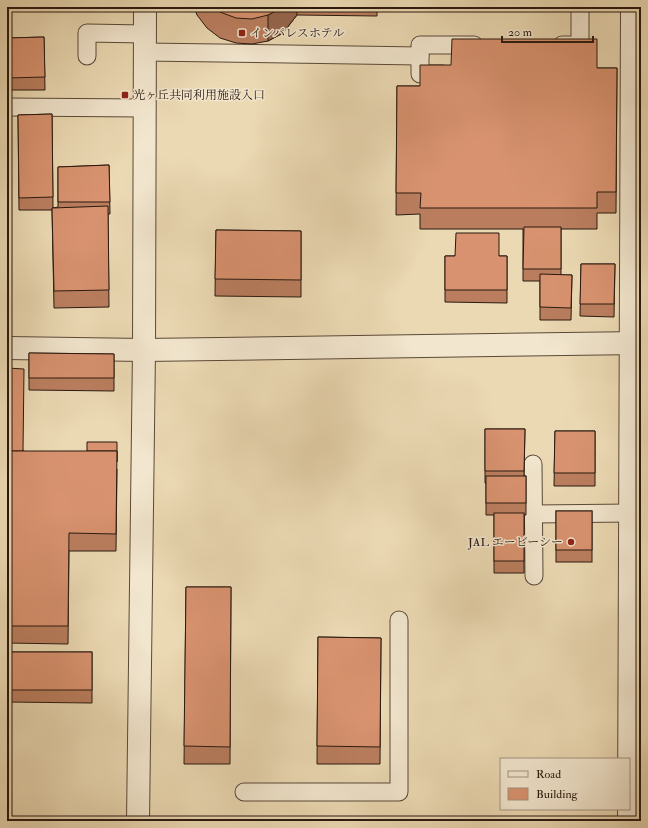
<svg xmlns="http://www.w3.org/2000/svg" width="648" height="828" font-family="'IM FELL Double Pica','Noto Serif JP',serif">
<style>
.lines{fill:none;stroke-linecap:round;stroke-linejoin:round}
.service-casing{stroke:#5a4938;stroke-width:19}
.minor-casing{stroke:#5a4938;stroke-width:24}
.tertiary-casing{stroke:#5a4938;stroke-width:24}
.service{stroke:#f2e6ce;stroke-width:17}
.minor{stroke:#f2e6ce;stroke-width:22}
.tertiary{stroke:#f2e6ce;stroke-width:22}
.wall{fill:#ba7e5f;stroke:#29190f}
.shaded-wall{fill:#97664e;stroke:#29190f}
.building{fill:#d8926f;stroke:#29190f}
.poi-dot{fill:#8f2418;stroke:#f2e6ce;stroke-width:1.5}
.labels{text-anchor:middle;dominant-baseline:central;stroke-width:3;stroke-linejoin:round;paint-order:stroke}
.poi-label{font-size:12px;fill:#29190f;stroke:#f2e6ce;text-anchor:start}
</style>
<rect width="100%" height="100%" fill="#ebd9b3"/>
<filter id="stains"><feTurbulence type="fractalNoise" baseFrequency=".005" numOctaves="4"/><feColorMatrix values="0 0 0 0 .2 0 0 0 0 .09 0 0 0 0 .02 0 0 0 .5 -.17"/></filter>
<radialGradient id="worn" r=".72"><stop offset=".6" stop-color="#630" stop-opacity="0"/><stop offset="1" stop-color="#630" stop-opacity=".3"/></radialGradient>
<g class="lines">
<defs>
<g id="service">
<polyline points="562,45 580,45 580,7"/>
<polyline points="144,52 420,56"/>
<polyline points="87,56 87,33 145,34"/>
<polyline points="443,74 420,74 420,45 474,45"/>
<polyline points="7,107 144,108"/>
<polyline points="533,464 534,576"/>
<polyline points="534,514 631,513"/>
<polyline points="244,792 399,792 399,620"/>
</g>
<g id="minor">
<polyline points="7,348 144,350 641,343"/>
<polyline points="629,821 632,7"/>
</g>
<polyline id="tertiary" points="138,821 144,350 145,7"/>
</defs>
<use href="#service" class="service-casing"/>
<use href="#minor" class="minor-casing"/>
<use href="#tertiary" class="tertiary-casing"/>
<use href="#service" class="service"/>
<use href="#minor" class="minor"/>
<use href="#tertiary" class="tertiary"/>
</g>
<g class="wall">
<polygon points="194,7 377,7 377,16 297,15 283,33 268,41 252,44 236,43 220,38 207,28 197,15"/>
<polygon points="44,37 45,90 7,90 7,38"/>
<polygon points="597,68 617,68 616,213 597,213 597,229 561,229 561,275 572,275 571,320 540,320 540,281 523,281 523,229 420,229 420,214 396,215 397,86 420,86"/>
<polygon points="52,114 53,208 58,207 58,167 109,165 110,214 108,214 109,307 54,308 52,210 19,210 18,115"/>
<polygon points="216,230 301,231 301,297 215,296"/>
<polygon points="445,256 507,256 507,303 445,302"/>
<polygon points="581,264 615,264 614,317 580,316"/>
<polygon points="29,353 114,354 114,391 29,390"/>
<polygon points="7,368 23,451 117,469 116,551 69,551 68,644 7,643"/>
<polygon points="485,429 525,429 524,476 526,476 526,515 524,515 524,573 494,573 494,515 486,515 486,483 485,483"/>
<polygon points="555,431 595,431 595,486 554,486"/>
<rect x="556" y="511" width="36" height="51"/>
<polygon points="186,587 231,587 230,764 184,764"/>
<polygon points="318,637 381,638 380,764 317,764"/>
<polygon points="7,652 92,652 92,703 7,702"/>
</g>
<polygon class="shaded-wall" points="283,7 297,7 297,15 283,33 268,41 268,15"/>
<g class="building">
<polygon points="214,7 283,7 268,15 252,19 236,18 220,12"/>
<polygon points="44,37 45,77 7,78 7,38"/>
<polygon points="452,39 597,39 597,68 617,68 616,192 597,192 597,208 420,208 421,193 396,193 397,86 420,86 420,65 451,65"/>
<polygon points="52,114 53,197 19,198 18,115"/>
<polygon points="109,165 110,202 58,202 58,167"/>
<polygon points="108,206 109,290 54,291 52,208"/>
<polygon points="524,227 561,227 561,269 523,269"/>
<polygon points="216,230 301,231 301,280 215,279"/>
<polygon points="456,233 499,233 499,256 507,256 507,290 445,290 445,256 455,256"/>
<polygon points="581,264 615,264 614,304 580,304"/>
<polygon points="540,274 572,275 571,308 540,307"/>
<polygon points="29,353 114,354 114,378 29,378"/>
<polygon points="7,368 24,369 23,451 7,451"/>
<polygon points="485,429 525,429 524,471 485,471"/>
<polygon points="555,431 595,431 595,473 554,473"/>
<polygon points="87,442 117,442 117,462 117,451 87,451"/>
<polygon points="7,451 117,451 116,534 69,533 68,626 7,626"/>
<rect x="486" y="476" width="40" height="27"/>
<rect x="556" y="511" width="36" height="39"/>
<rect x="494" y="513" width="30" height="48"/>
<polygon points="186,587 231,587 230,747 184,746"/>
<polygon points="318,637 381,638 380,747 317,746"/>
<rect x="7" y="652" width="85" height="38"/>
</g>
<g class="poi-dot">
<rect x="238" y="29" width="8" height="8" rx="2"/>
<rect x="121" y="91" width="8" height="8" rx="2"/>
<circle cx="571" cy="542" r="4"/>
</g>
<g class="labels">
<g class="poi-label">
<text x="250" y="33">インパレスホテル</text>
<text x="133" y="95">光ヶ丘共同利用施設入口</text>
<text x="563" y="542" text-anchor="end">JAL エービーシー</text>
</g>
</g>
<rect width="648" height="828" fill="none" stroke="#ebd9b3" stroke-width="24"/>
<rect x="8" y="8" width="632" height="812" fill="none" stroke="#29190f" stroke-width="2"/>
<rect x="12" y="12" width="624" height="804" fill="none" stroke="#29190f"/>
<rect x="500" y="758" width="130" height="52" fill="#f2e6ce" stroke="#a29482"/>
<rect x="508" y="771" width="20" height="6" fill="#f2e6ce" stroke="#a29482"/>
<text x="536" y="778" font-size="12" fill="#29190f">Road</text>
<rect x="508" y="788" width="20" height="12" fill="#d8926f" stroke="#a29482"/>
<text x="536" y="798" font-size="12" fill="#29190f">Building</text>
<path d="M502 36v6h91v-6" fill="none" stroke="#29190f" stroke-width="2"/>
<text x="508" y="36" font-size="12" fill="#29190f" stroke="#f2e6ce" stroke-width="3" paint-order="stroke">20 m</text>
<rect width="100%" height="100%" filter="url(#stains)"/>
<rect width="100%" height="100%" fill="url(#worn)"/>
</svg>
